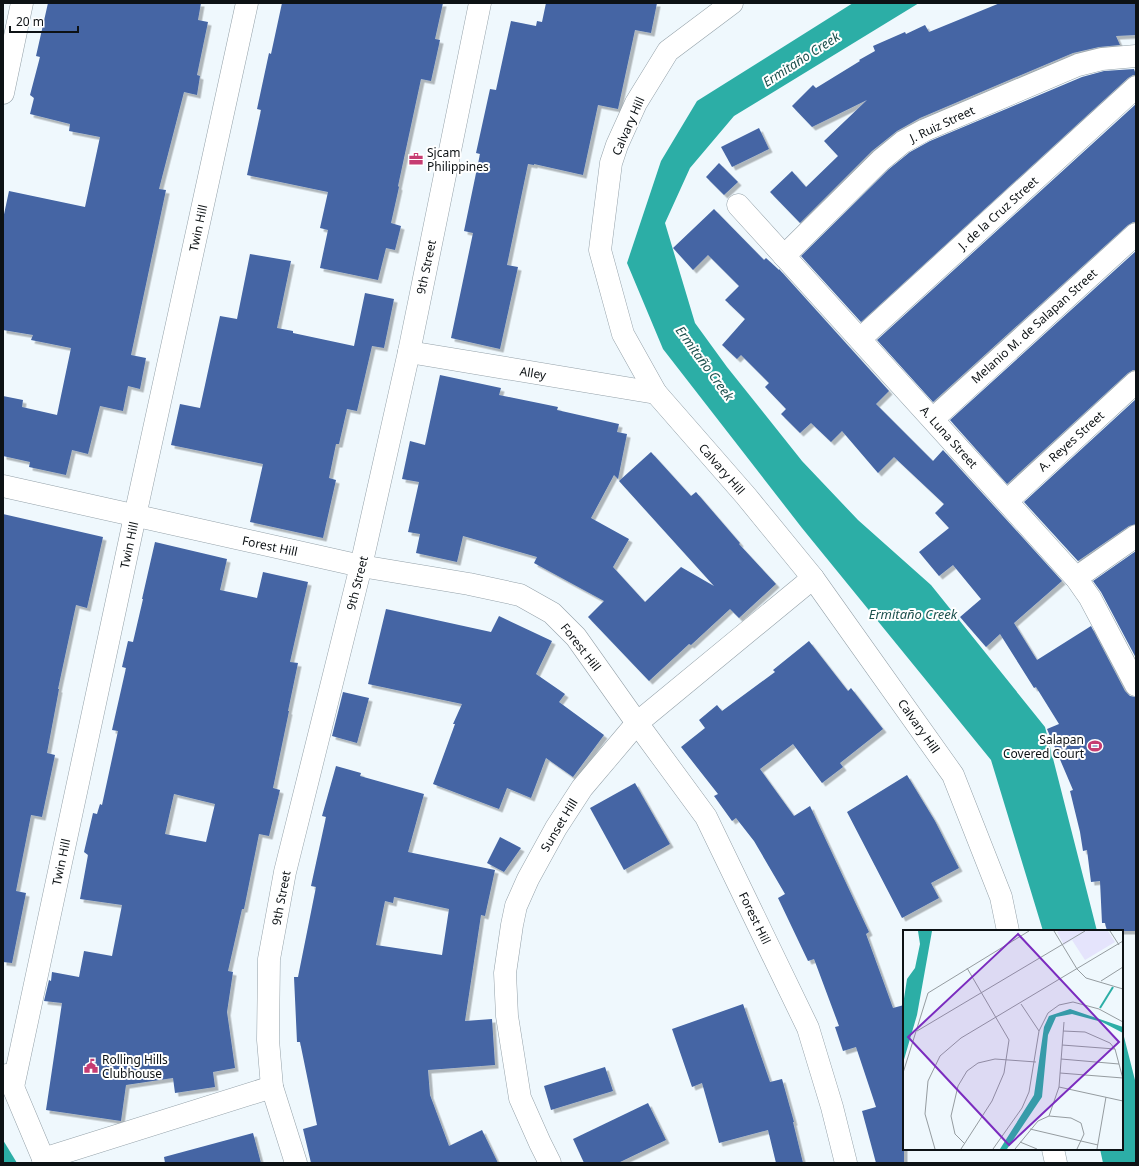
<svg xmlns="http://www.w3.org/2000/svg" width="1139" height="1166" font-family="'Noto Sans',sans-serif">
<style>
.water{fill:#2caea6}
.building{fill:#4465a4;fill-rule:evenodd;filter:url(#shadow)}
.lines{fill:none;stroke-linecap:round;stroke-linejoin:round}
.minor-casing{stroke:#94a1a9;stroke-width:23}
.minor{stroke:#fff;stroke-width:22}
.labels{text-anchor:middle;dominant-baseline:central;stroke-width:4;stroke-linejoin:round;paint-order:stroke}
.street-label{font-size:12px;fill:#0d1215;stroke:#fff}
.poi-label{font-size:12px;fill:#0d1215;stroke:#fff;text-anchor:start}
.water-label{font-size:13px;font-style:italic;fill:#1d514e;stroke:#fff}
.inset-river{fill:none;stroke:#2caea6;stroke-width:2}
.inset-road{fill:none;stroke:#959ca0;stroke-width:1}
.view{fill:#7b2cbf;fill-opacity:0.15;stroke:#7b2cbf;stroke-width:2}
.inset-edge{fill:none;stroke:#0d1215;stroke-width:2}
</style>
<defs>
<filter id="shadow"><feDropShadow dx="3.5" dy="3.5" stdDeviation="0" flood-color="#0004"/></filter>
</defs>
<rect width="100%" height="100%" fill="#eff8fd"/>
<g class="water">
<polygon points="853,3 919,3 734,116 690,168 665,223 695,323 727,367 802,461 858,520 931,585 1045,727 1097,931 1043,931 991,760 802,528 663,349 627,263 661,161 697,101"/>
<polygon points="1122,1029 1136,1084 1136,1163 1103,1163 1100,1149 1122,1149"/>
<polygon points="3,1140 17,1163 3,1163"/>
</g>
<g class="building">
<polygon points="48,3 201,3 198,20 208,22 197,75 200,76 197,95 184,92 159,189 166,190 131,355 146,358 140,389 128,386 123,411 100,406 88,454 72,450 66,475 29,467 30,462 3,456 3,396 23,400 22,407 57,415 71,348 31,340 33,335 3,330 3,219 9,191 85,207 100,137 69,131 70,124 30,114 34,98 30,95 40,57 36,56"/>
<polygon points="282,3 443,3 435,39 440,40 431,81 421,79 398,186 399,187 391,223 401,226 395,250 386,248 378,280 320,268 328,230 320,228 328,192 247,175 261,110 257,109 269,53 271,54"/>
<polygon points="546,3 657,3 651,33 635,30 618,109 598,105 583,175 534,164 534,165 528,164 507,265 518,267 500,349 451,338 473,233 464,231 480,154 476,153 490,89 496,90 511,21 536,26 537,21 542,22"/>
<polygon points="1000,3 1136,3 1136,35 1116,36 1120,45 1099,47 1073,53 920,118 897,131 872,151 800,223 770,192 792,171 806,187 838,156 824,141 867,100 812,127 792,106 813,85 816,88 860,61 859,60 875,51 873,46 905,32 906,34 925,25 929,32"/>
<polygon points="1134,69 1136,75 1133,75 1128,78 861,322 801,256 889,169 910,152 930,141 1082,77 1104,71"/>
<polygon points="1136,104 1136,222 1133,222 1128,225 933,402 877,340"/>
<polygon points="759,128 769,149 732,167 721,147"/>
<polygon points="719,163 738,182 724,195 706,177"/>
<polygon points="714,209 764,260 766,258 779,270 779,269 889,391 876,404 933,461 943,450 1062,581 1014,623 1037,660 1091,626 1125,691 1130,696 1136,697 1136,931 1107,931 1105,923 1102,923 1100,881 1091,882 1087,850 1083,851 1080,832 1070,791 1073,790 1047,729 1059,724 1036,687 1034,688 1000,634 986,647 960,617 981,599 953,565 939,576 919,552 949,528 935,513 944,504 894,457 878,473 842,431 831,442 811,423 800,433 781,414 786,409 765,387 769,383 741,355 737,359 722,345 745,319 725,300 739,286 708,255 693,270 673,248"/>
<polygon points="1136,251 1136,370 1133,370 1128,373 1007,484 950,420"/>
<polygon points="250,254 291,261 277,328 293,331 293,333 354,346 365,293 394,299 384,348 372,346 357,411 347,409 339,444 336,444 329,478 336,480 323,538 250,522 263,464 171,445 180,404 200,408 220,316 237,319"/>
<polygon points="440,375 501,388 499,395 558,407 557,410 619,424 617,432 627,434 618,479 614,475 591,518 629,539 613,567 645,602 681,567 714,586 619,481 651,452 691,496 696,492 740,543 739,544 776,584 739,618 730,609 691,645 689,644 649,681 588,617 604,601 534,563 537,557 463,536 457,562 416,553 420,534 408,532 419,482 402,479 410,441 425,445"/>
<polygon points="1136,399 1136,524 1129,526 1078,561 1024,502"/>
<polygon points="3,514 103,537 87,608 76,605 58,689 59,689 47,753 55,755 42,817 31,815 16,891 26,893 12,963 3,962"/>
<path d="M155 542 227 559 220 590 257 598 263 572 308 582 290 662 298 663 288 711H289L273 788 280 790 269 836 259 834 244 909H242L228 971 233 972 227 1012 235 1068 213 1072 215 1087 175 1093 173 1078 126 1085 121 1121 46 1110 62 1003 44 1001 49 980 51 981 52 972 79 977 84 951 112 956 122 905 80 899 88 855 84 852 93 813 97 814 100 804 102 805 118 731 112 730 126 668 122 667 128 641 133 642 143 599H142ZM174 794 215 804 206 842 165 834Z"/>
<polygon points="1136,551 1136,658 1101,592 1093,581"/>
<polygon points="386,609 491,632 499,616 552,641 536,674 565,694 559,702 604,735 573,777 546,758 531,798 507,788 499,809 433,784 455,724 453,724 462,704 368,684"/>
<polygon points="809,641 848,691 851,688 883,729 840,763 843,767 822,783 793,744 760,769 794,816 810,806 869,932 866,934 893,1008 904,1005 904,1163 876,1163 862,1111 876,1107 856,1047 843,1051 835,1027 839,1026 814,959 808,961 778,898 785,894 754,841 736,818 732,821 714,796 718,794 681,747 705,728 699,720 717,705 722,711 775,672 773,670"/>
<polygon points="343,692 369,698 357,743 332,736"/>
<path d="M336 766 361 773 360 776 424 794 408 852 495 870 485 916 481 915 465 1021 492 1019 495 1065 428 1070 430 1095 449 1146 482 1130 498 1163H311L303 1129 317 1125 300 1042H297L294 977H298L316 887 311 886 326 817 322 816ZM394 897 449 909 442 955 376 945 385 901 393 903Z"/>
<polygon points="907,775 935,821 959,868 931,883 939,898 902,918 847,812"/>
<polygon points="635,783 670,844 624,870 590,808"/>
<polygon points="500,837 521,848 504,872 487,863"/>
<polygon points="743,1004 770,1082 782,1079 794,1122 793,1122 803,1163 776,1163 768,1130 719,1143 702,1083 692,1087 672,1029"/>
<polygon points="605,1067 613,1091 551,1110 544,1086"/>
<polygon points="648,1103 666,1140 618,1163 584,1163 573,1139"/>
<polygon points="253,1133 261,1163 165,1163 164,1157"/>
</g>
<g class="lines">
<defs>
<g id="minor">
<polyline points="732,3 668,51 636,103 617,145 611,163 600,250 623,334 656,393 746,496 813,578 953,775 1001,897 1008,931"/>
<polyline points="3,93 22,3"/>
<polyline points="738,205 1076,578 1090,598 1136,685"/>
<polyline points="784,256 881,160 903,142 925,130 1078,65 1102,59 1136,56"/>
<polyline points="860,339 1136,87"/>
<polyline points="409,352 656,393"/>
<polyline points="933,419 1136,234"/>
<polyline points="3,486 361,566 469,584 520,595 552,613 576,637 637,723 706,817 808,1028 832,1107 846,1163"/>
<polyline points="1007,501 1136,382"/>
<polyline points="1076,578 1136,536"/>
<polyline points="6,1075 13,1087 45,1163"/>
<polyline points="13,1087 135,516 247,3"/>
<polyline points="1053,1149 1056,1163"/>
<polyline points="43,1159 272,1087"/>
<polyline points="296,1163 272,1087 268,1040 269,959 285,872 361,566 409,352 480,3"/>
<polyline points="550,1163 540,1143 520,1098 507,1016 505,973 512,925 516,906 528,879 556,828 582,788 637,723 813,578"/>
</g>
</defs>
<use href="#minor" class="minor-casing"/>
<use href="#minor" class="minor"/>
</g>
<defs>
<symbol id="office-bare" viewBox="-9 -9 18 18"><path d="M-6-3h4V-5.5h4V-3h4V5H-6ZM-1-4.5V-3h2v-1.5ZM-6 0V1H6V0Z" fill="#c63c72" stroke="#fff" stroke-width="2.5" paint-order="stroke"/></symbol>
<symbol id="stadium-bare" viewBox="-9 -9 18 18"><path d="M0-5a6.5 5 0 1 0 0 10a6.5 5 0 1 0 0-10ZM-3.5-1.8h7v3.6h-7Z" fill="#c63c72" stroke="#fff" stroke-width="2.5" paint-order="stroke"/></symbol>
<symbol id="civic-bare" viewBox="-9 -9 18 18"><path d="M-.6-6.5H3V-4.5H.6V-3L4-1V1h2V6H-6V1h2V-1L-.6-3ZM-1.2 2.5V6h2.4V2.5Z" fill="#c63c72" stroke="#fff" stroke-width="2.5" paint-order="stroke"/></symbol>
</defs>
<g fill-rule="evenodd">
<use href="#office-bare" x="406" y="149" width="20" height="20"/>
<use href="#stadium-bare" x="1085" y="736" width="20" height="20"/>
<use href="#civic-bare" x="81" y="1056" width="20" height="20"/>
</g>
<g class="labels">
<g class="street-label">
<text transform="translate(942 124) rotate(-25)">J. Ruiz Street</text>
<text transform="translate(628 126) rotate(-66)">Calvary Hill</text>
<text transform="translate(998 213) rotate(-42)">J. de la Cruz Street</text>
<text transform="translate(198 228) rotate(-78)">Twin Hill</text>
<text transform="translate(426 267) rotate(-78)">9th Street</text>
<text transform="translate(1034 326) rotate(-42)">Melanio M. de Salapan Street</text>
<text transform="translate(533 373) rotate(9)">Alley</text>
<text transform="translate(949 437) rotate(48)">A. Luna Street</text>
<text transform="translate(1071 441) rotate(-42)">A. Reyes Street</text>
<text transform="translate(722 469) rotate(49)">Calvary Hill</text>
<text transform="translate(129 545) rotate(-78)">Twin Hill</text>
<text transform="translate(270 546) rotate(12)">Forest Hill</text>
<text transform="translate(357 583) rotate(-76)">9th Street</text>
<text transform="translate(581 647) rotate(52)">Forest Hill</text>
<text transform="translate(919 726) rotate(55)">Calvary Hill</text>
<text transform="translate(559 825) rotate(-59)">Sunset Hill</text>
<text transform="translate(61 862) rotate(-78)">Twin Hill</text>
<text transform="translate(281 898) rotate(-79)">9th Street</text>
<text transform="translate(755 918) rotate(64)">Forest Hill</text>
</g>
<g class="poi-label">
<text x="427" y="152">Sjcam<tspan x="427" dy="14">Philippines</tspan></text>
<text x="1084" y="739" text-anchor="end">Salapan<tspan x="1084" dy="14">Covered Court</tspan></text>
<text x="102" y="1059">Rolling Hills<tspan x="102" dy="14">Clubhouse</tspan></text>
</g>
<g class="water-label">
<text transform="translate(801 59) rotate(-33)">Ermitaño Creek</text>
<text transform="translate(705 363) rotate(54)">Ermitaño Creek</text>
<text x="913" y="614">Ermitaño Creek</text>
</g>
</g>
<g transform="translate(903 930)">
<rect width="220" height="220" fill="#eff8fd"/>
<path d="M156 1H205L212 12 182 30 169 10 161 15 154 2Z" fill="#e5e4fc"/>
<path d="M15 1H29L14 85 0 133V75L4 49 12 38 17 14ZM167 79 220 97V103L199 92 169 84 153 87 145 105 139 167 104 219H97L131 165 141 97 146 86Z" fill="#2caea6"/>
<path class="inset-river" d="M197 78 210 57"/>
<path class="inset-road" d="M151 1 174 39 183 48 220 59M207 1 216 15M198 51 220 37M118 74 136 101M14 101 182 1M160 101 182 102 207 113 212 119 220 149M159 115 212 119M158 129 216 134M0 143 25 63 126 1M157 143 220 148M156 157 220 171M146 186 168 188 178 193 181 204 174 219M127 199 195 215M117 212 134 219M62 214 52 204 48 186 55 156 64 141 75 133 92 129 133 132M32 219 22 184 25 151 37 126 58 108 220 11M58 219 89 171 101 143 106 110 64 38M90 219 119 178 126 162 136 101 145 83 156 75 170 72 196 79 220 92M112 219 135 191 146 186 156 157 161 92M194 219 203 167"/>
<path class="view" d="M115 4 216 112 106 215 5 107Z"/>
<rect width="220" height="220" class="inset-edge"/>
</g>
<rect width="1139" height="1166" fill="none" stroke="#0d1215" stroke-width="8"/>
<path d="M10 26v6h68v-6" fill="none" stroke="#0d1215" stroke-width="2"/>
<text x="16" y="26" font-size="12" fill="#0d1215" stroke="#ffffff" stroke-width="3" paint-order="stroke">20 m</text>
</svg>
